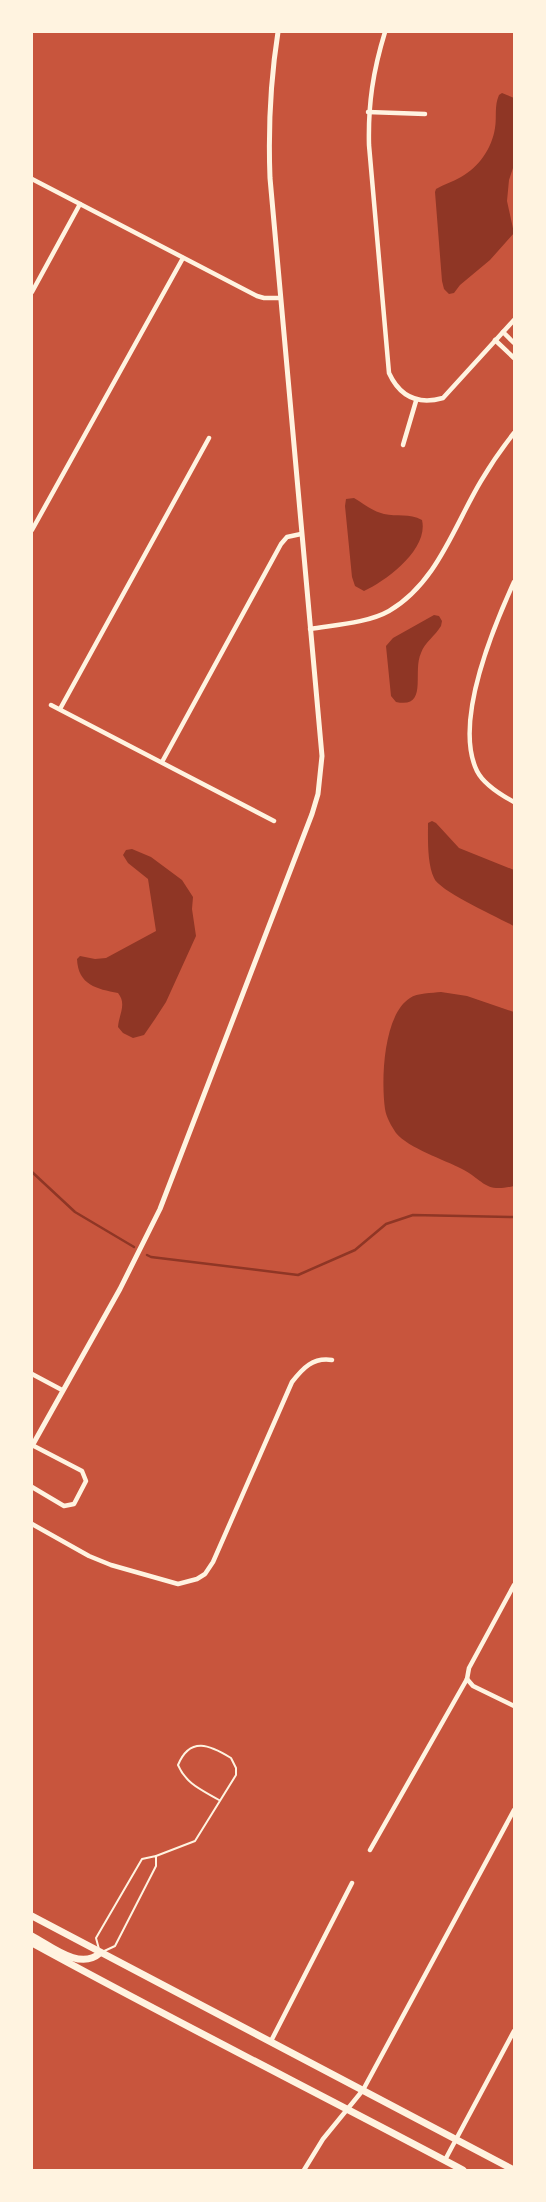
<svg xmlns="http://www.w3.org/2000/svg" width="546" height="2202" font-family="'Alegreya Sans',sans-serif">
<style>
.water{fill:#8f3625}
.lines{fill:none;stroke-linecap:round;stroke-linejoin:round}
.stream{stroke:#8f3625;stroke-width:2.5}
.service{stroke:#fff3e0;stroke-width:2}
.minor{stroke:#fff3e0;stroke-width:4.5}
.tertiary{stroke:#fff3e0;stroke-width:5}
.trunk{stroke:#fff3e0;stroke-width:7}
</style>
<rect width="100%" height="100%" fill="#c8553d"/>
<g class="water">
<path d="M502 93 514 98V165L509 180 507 201 514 233 490 260 460 285 454 293 449 294 444 289 442 281 435 192 436 189C444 184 453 182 461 177 479 167 492 148 495 128 497 117 494 106 499 95Z"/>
<path d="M354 498C364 504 372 511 384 514 397 517 409 513 422 520 429 549 386 581 364 591L355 586 352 577 345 506 346 499Z"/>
<path d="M434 615 439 616 442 621 441 626C435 636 425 642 421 653 412 672 429 709 396 702L391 696 386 646 393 638Z"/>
<path d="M432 821 436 823 459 848 514 870V926C499 918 439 891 434 878 427 863 428 839 428 823Z"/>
<path d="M132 849 151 857 182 880 193 897 192 909 196 936 166 1002 155 1019 144 1035 133 1038 123 1033 118 1027C119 1014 127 1004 118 993 97 989 78 985 77 959L80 956 95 959 106 958 156 931 148 879 128 863 123 855 126 850Z"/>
<path d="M441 992 467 996 514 1012V1186C484 1193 485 1181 462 1169 445 1160 408 1148 396 1133 392 1127 386 1117 385 1109 381 1081 383 1015 410 998 417 993 432 993 441 992Z"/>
</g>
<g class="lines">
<g class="stream">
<polyline points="32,1172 75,1212 134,1247"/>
<polyline points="147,1255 151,1257 298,1275 355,1250 386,1224 413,1215 514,1217"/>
</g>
<g class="service">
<path d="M156 1856 195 1841 236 1775V1768L231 1758C210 1745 190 1736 178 1765 186 1784 202 1790 219 1800"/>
<polygon points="156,1856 156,1866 115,1946 100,1953 96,1938 142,1859"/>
</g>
<g class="minor">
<path d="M385 32C373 71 368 104 369 145L389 373C400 397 418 405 443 398L514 320"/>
<polyline points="368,112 425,114"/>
<polyline points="32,179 257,296 264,298 280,298"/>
<polyline points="32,292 80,204"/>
<polyline points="503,332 514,343"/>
<polyline points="495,340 514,358"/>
<polyline points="403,445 416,401"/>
<polyline points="32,530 183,258"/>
<path d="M514 582C493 628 453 722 477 771 484 785 501 795 514 802"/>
<path d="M310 629C334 625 368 623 389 611 437 583 454 526 481 481 491 464 502 448 514 433"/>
<polyline points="51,705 274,821"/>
<polyline points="60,709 209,438"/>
<polyline points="162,762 281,544 287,537 301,534"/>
<polyline points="32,1374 62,1390"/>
<polyline points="32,1487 64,1506 74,1504 86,1481 82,1471 32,1445"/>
<path d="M32 1524 89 1556 111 1565 178 1584 197 1579 205 1574 213 1562 292 1382C303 1368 313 1357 332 1360"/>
<polyline points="467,1679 473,1686 514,1706"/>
<polyline points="370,1850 467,1679 469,1668 514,1585"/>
<polyline points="271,2041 352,1883"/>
<polyline points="445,2160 514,2031"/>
<polyline points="304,2170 323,2139 363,2090 514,1810"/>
</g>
<path class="tertiary" d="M32 1446 120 1289 160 1209 312 814 318 794 322 756 270 178C268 126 270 83 278 32"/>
<g class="trunk">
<polyline points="32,1916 514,2170"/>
<path d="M32 1936C51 1946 80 1971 100 1953"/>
<path d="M32 1943C174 2021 320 2094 463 2170"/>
</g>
</g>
<rect width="546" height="2202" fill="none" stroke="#fff3e0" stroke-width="66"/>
</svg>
